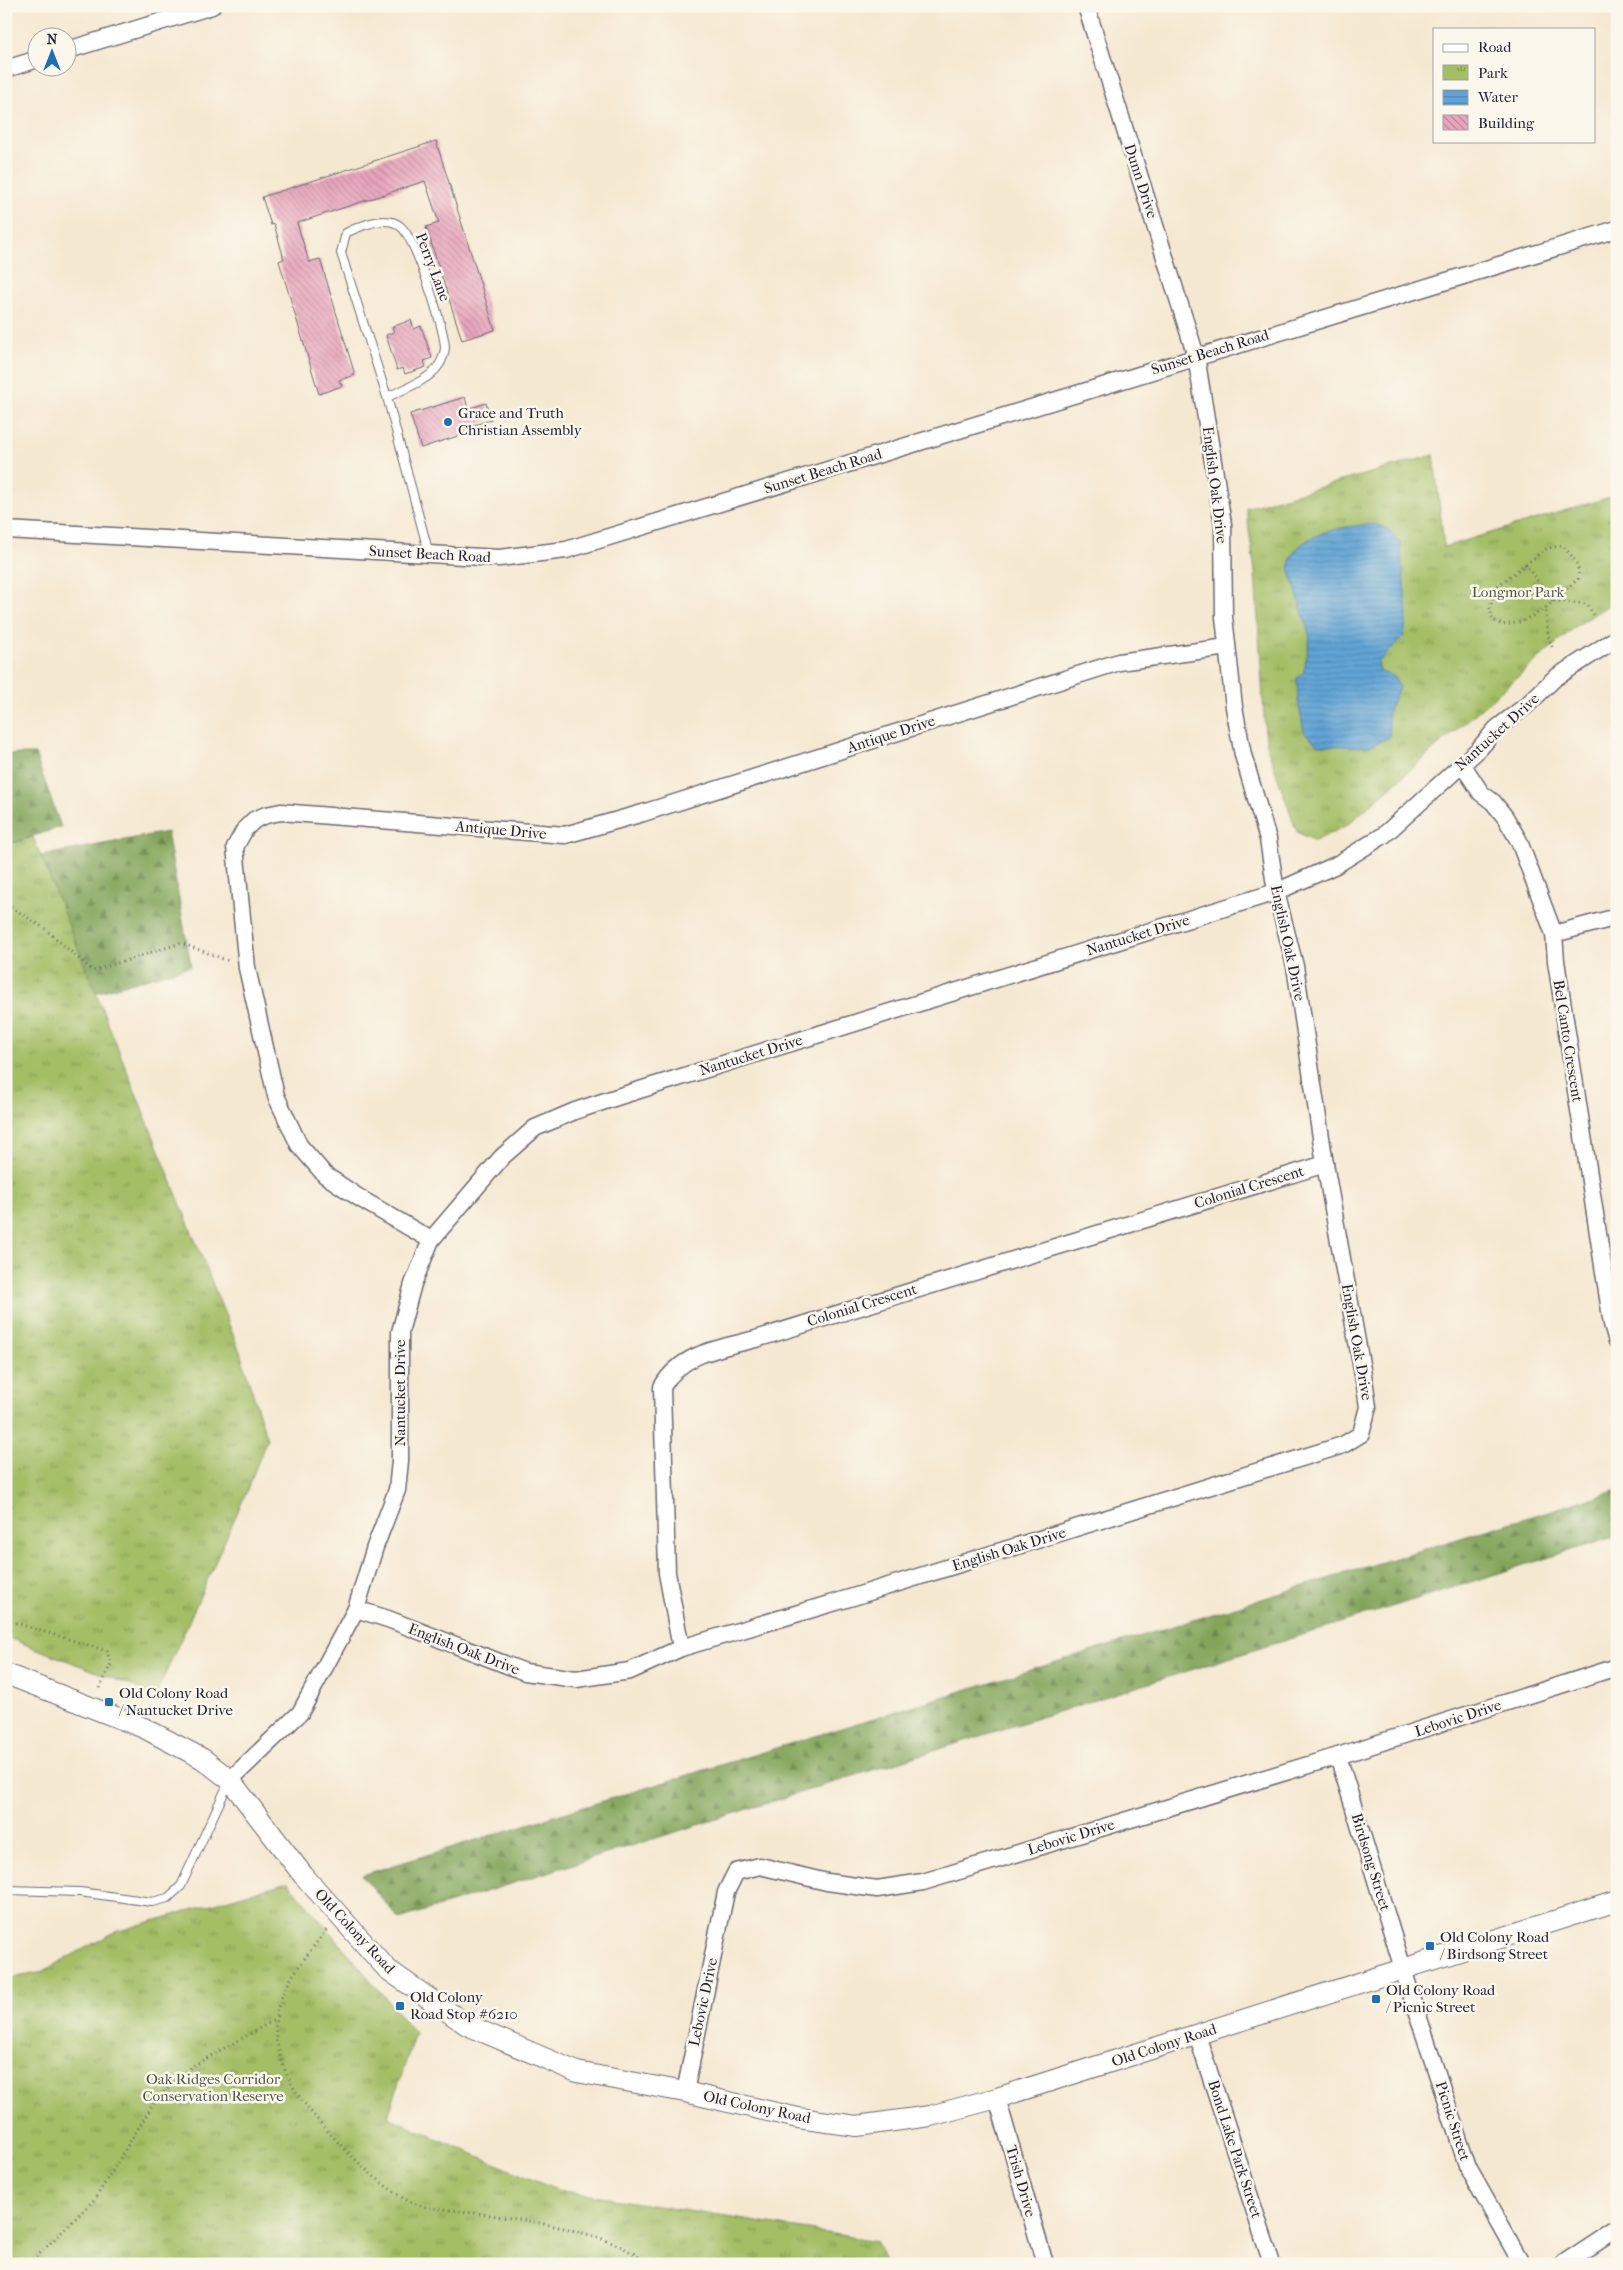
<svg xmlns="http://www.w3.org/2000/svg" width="1623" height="2270" font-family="'IM FELL French Canon',serif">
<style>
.forest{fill:url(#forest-firs);stroke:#52644a}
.park{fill:url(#park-tufts);stroke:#627050}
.water{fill:url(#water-rules);stroke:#426388}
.building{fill:url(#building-back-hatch)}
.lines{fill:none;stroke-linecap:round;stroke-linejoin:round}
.service-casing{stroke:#6c6770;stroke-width:10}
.minor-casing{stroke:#6c6770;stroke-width:19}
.tertiary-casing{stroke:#6c6770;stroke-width:22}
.path{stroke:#6c6770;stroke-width:3;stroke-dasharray:1 4;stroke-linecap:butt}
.service{stroke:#fff;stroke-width:8}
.minor{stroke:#fff;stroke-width:16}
.tertiary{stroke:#fff;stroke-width:20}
.poi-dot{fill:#1f6fb2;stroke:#fbf7ec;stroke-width:2}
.labels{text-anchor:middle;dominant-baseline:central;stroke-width:5;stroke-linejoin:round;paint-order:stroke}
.street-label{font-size:15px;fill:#22223b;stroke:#fbf7ec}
.poi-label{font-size:15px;fill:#22223b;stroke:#fbf7ec;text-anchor:start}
.park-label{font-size:15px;fill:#4f594a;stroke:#fbf7ec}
</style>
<defs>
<pattern id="forest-firs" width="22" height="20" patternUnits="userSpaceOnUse" patternTransform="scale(1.25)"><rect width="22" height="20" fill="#82a55a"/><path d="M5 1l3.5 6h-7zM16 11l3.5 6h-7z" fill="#6a864c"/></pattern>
<pattern id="park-tufts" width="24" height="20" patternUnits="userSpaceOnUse" patternTransform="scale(1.25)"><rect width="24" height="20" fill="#a3be65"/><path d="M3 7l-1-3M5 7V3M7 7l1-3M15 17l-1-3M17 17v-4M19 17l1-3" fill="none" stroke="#849a54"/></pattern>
<pattern id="water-rules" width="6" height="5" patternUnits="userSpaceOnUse" patternTransform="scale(1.25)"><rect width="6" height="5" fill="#61a4d5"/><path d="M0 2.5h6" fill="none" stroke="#5085ae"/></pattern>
<pattern id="building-back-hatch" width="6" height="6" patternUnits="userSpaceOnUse" patternTransform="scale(1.25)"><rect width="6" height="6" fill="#e9a5bd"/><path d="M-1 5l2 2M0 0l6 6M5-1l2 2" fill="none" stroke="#bc869b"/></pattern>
</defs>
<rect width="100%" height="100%" fill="#fbf7ec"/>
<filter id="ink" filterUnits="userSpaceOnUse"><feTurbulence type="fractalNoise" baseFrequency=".02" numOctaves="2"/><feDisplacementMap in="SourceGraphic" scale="10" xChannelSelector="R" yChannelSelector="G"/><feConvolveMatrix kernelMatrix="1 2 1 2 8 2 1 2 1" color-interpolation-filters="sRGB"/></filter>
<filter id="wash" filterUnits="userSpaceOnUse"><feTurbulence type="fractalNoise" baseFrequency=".0096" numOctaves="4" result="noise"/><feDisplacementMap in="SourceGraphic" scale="20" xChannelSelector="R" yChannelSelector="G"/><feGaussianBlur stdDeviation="1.12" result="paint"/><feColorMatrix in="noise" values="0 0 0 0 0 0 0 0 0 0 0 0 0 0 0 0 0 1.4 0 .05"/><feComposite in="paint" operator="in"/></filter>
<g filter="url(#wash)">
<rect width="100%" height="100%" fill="#f5e8d1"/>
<g class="forest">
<polygon points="6,754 35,754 61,827 6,845"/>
<polygon points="167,832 191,966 95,993 40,856"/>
<polygon points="1617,1490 1617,1536 399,1919 362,1875"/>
</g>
<g class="park">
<polygon points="1434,455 1444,547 1617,495 1617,604 1607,606 1575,627 1347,825 1315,841 1297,832 1268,750 1265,731 1255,572 1246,508"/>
<polygon points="33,837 240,1352 267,1439 246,1493 156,1695 6,1637 6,845"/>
<polygon points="288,1882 415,2033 388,2117 557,2190 876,2241 886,2264 6,2264 6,1979 39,1973 115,1932"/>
</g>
<path class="water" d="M1375 524 1388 529 1400 543 1407 613 1404 636 1378 663 1380 672 1394 676 1399 687 1388 713 1390 737 1367 747 1318 745 1304 732 1298 701 1297 678 1304 671 1310 637 1289 568C1290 533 1348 525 1375 524Z"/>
<g id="blocks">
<g class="building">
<polygon points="436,141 495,330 462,340 426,227 439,223 425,181 297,223 309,262 320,259 355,375 339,380 342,386 319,394 279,261 284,259 274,224 271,225 262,197"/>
<polygon points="411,320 414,329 421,326 432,358 424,361 426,367 405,374 403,368 397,370 386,335 394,332 392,327"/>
<polygon points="465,397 468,409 486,403 491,420 474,425 476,430 421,448 410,414"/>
</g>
</g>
</g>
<g filter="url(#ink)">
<use href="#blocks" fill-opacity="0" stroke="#6c6770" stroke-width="1"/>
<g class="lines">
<defs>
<g id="service">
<path d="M387 397C402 390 430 380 439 365 442 361 445 352 445 347 444 327 415 237 400 226 386 214 360 226 346 233L341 253 387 397 429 554"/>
<polyline points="6,1890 80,1892 152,1902 168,1898 181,1886 229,1782"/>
</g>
<g id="minor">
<polyline points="68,50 212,6"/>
<polyline points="6,69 38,59"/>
<polyline points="6,530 499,558 566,550 1617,229"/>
<polyline points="1462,764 1481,793 1493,802 1505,817 1519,841 1554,934 1556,961 1612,1324 1617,1341"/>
<polyline points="1554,934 1617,917"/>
<polyline points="431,1240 361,1199 325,1175 299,1145 276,1096 247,968 235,847 245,829 254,820 266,815 281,812 565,835 643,813 1119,662 1227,647"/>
<polyline points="356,1609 388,1619 525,1672 576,1679 630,1671 681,1648 853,1597 1343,1445 1361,1434 1368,1407 1365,1386 1325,1164 1295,966 1276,892 1268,839 1243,755 1234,707 1224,617 1223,524 1196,356 1086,6"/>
<path d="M681 1648 667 1573 662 1387C681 1353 720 1348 756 1339L1325 1164"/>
<polyline points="1338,1756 1408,1985 1468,2168 1522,2264"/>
<polyline points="230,1780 300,1713 356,1609 375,1547 397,1490 400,1461 400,1332 413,1284 431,1240 502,1157 535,1128 575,1111 617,1097 1276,892 1336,865 1384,835 1479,749 1497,728 1527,705 1555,678 1617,638"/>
<polyline points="1197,2035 1272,2264"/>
<polyline points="685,2092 726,1892 736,1872 760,1866 827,1882 877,1889 923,1882 1338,1756 1617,1667"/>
<polyline points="997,2098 1045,2264"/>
<polyline points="1564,2264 1617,2229"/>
</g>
<polyline id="tertiary" points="6,1674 144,1728 203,1759 230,1780 303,1875 387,1969 467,2025 577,2072 685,2092 798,2118 857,2126 930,2116 997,2098 1617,1901"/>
</defs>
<use href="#service" class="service-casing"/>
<use href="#minor" class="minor-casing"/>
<use href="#tertiary" class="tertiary-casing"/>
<g class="path">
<polyline points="1525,564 1553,601 1546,608 1548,636 1553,649"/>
<path d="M1546 608 1521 622 1502 625 1492 619 1490 607 1495 588 1547 548 1563 546C1573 557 1580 564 1578 579L1553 601 1587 604 1595 617"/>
<polyline points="6,907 11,907 44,928 93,971 181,943 229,961"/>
<polyline points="6,1620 107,1651 111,1664 99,1689"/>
<path d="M326 1930C306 1958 281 1984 276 2018 273 2039 282 2065 291 2083 308 2116 381 2191 415 2204 429 2209 446 2209 460 2211 510 2218 612 2229 647 2264"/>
<polyline points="29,2264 95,2199 156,2099 193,2066 276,2019"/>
</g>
<use href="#service" class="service"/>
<use href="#minor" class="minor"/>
<use href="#tertiary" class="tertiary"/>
</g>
</g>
<g class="poi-dot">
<circle cx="448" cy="422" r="5"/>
<rect x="104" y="1697" width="10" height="10" rx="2.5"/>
<rect x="1425" y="1941" width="10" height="10" rx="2.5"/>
<rect x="1371" y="1994" width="10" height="10" rx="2.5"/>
<rect x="395" y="2001" width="10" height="10" rx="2.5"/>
</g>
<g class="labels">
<g class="street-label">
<text transform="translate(1141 181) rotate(72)">Dunn Drive</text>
<text transform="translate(433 267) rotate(69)">Perry Lane</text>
<text transform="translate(1210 352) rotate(-17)">Sunset Beach Road</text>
<text transform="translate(823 471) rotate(-17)">Sunset Beach Road</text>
<text transform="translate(1215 485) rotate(83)">English Oak Drive</text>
<text transform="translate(430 554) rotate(3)">Sunset Beach Road</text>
<text transform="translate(1497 732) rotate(-42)">Nantucket Drive</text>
<text transform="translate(891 734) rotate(-18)">Antique Drive</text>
<text transform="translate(501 830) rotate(5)">Antique Drive</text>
<text transform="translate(1138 935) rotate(-17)">Nantucket Drive</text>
<text transform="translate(1288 943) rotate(78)">English Oak Drive</text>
<text transform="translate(1568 1041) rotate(81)">Bel Canto Crescent</text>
<text transform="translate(751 1055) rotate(-17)">Nantucket Drive</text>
<text transform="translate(1249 1187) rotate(-17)">Colonial Crescent</text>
<text transform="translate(862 1305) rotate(-17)">Colonial Crescent</text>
<text transform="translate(1357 1342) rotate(80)">English Oak Drive</text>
<text transform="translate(400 1393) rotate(-90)">Nantucket Drive</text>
<text transform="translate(1009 1549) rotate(-17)">English Oak Drive</text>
<text transform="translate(464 1649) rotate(21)">English Oak Drive</text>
<text transform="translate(1458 1718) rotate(-18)">Lebovic Drive</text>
<text transform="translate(1071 1837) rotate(-17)">Lebovic Drive</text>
<text transform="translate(1371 1862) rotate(73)">Birdsong Street</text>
<text transform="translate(355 1931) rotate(47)">Old Colony Road</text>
<text transform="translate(703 2002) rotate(-78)">Lebovic Drive</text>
<text transform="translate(1164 2045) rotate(-18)">Old Colony Road</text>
<text transform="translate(757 2107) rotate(12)">Old Colony Road</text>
<text transform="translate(1453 2121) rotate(72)">Picnic Street</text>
<text transform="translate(1235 2149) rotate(72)">Bond Lake Park Street</text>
<text transform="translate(1021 2181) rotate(74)">Trish Drive</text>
</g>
<g class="poi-label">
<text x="458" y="413">Grace and Truth<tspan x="458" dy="17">Christian Assembly</tspan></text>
<text x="119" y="1693">Old Colony Road<tspan x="119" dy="17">/ Nantucket Drive</tspan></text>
<text x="1440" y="1937">Old Colony Road<tspan x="1440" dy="17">/ Birdsong Street</tspan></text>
<text x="1386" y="1990">Old Colony Road<tspan x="1386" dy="17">/ Picnic Street</tspan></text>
<text x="410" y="1997">Old Colony<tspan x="410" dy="17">Road Stop #6210</tspan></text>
</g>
<g class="park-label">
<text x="1518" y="592">Longmor Park</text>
<text x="213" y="2079">Oak Ridges Corridor<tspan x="213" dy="17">Conservation Reserve</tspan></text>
</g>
</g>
<rect width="1623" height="2270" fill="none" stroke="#fbf7ec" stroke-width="25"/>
<rect x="1433" y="28" width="162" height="115" fill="#fbf7ec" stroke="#a4a2a5"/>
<rect x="1443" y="44" width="25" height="8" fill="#ffffff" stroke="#a4a2a5"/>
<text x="1478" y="52" font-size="15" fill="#22223b">Road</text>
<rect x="1443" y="65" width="25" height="15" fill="url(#park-tufts)" stroke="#a4a2a5"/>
<text x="1478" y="78" font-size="15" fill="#22223b">Park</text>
<rect x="1443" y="90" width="25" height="15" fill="url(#water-rules)" stroke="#a4a2a5"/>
<text x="1478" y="102" font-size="15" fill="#22223b">Water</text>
<rect x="1443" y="115" width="25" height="15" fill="url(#building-back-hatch)" stroke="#a4a2a5"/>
<text x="1478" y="128" font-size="15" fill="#22223b">Building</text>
<g transform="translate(52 52)"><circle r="24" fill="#fbf7ec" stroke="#a4a2a5"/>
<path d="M0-4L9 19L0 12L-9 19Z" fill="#1f6fb2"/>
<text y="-8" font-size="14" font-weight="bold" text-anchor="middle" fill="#22223b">N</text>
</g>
</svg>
